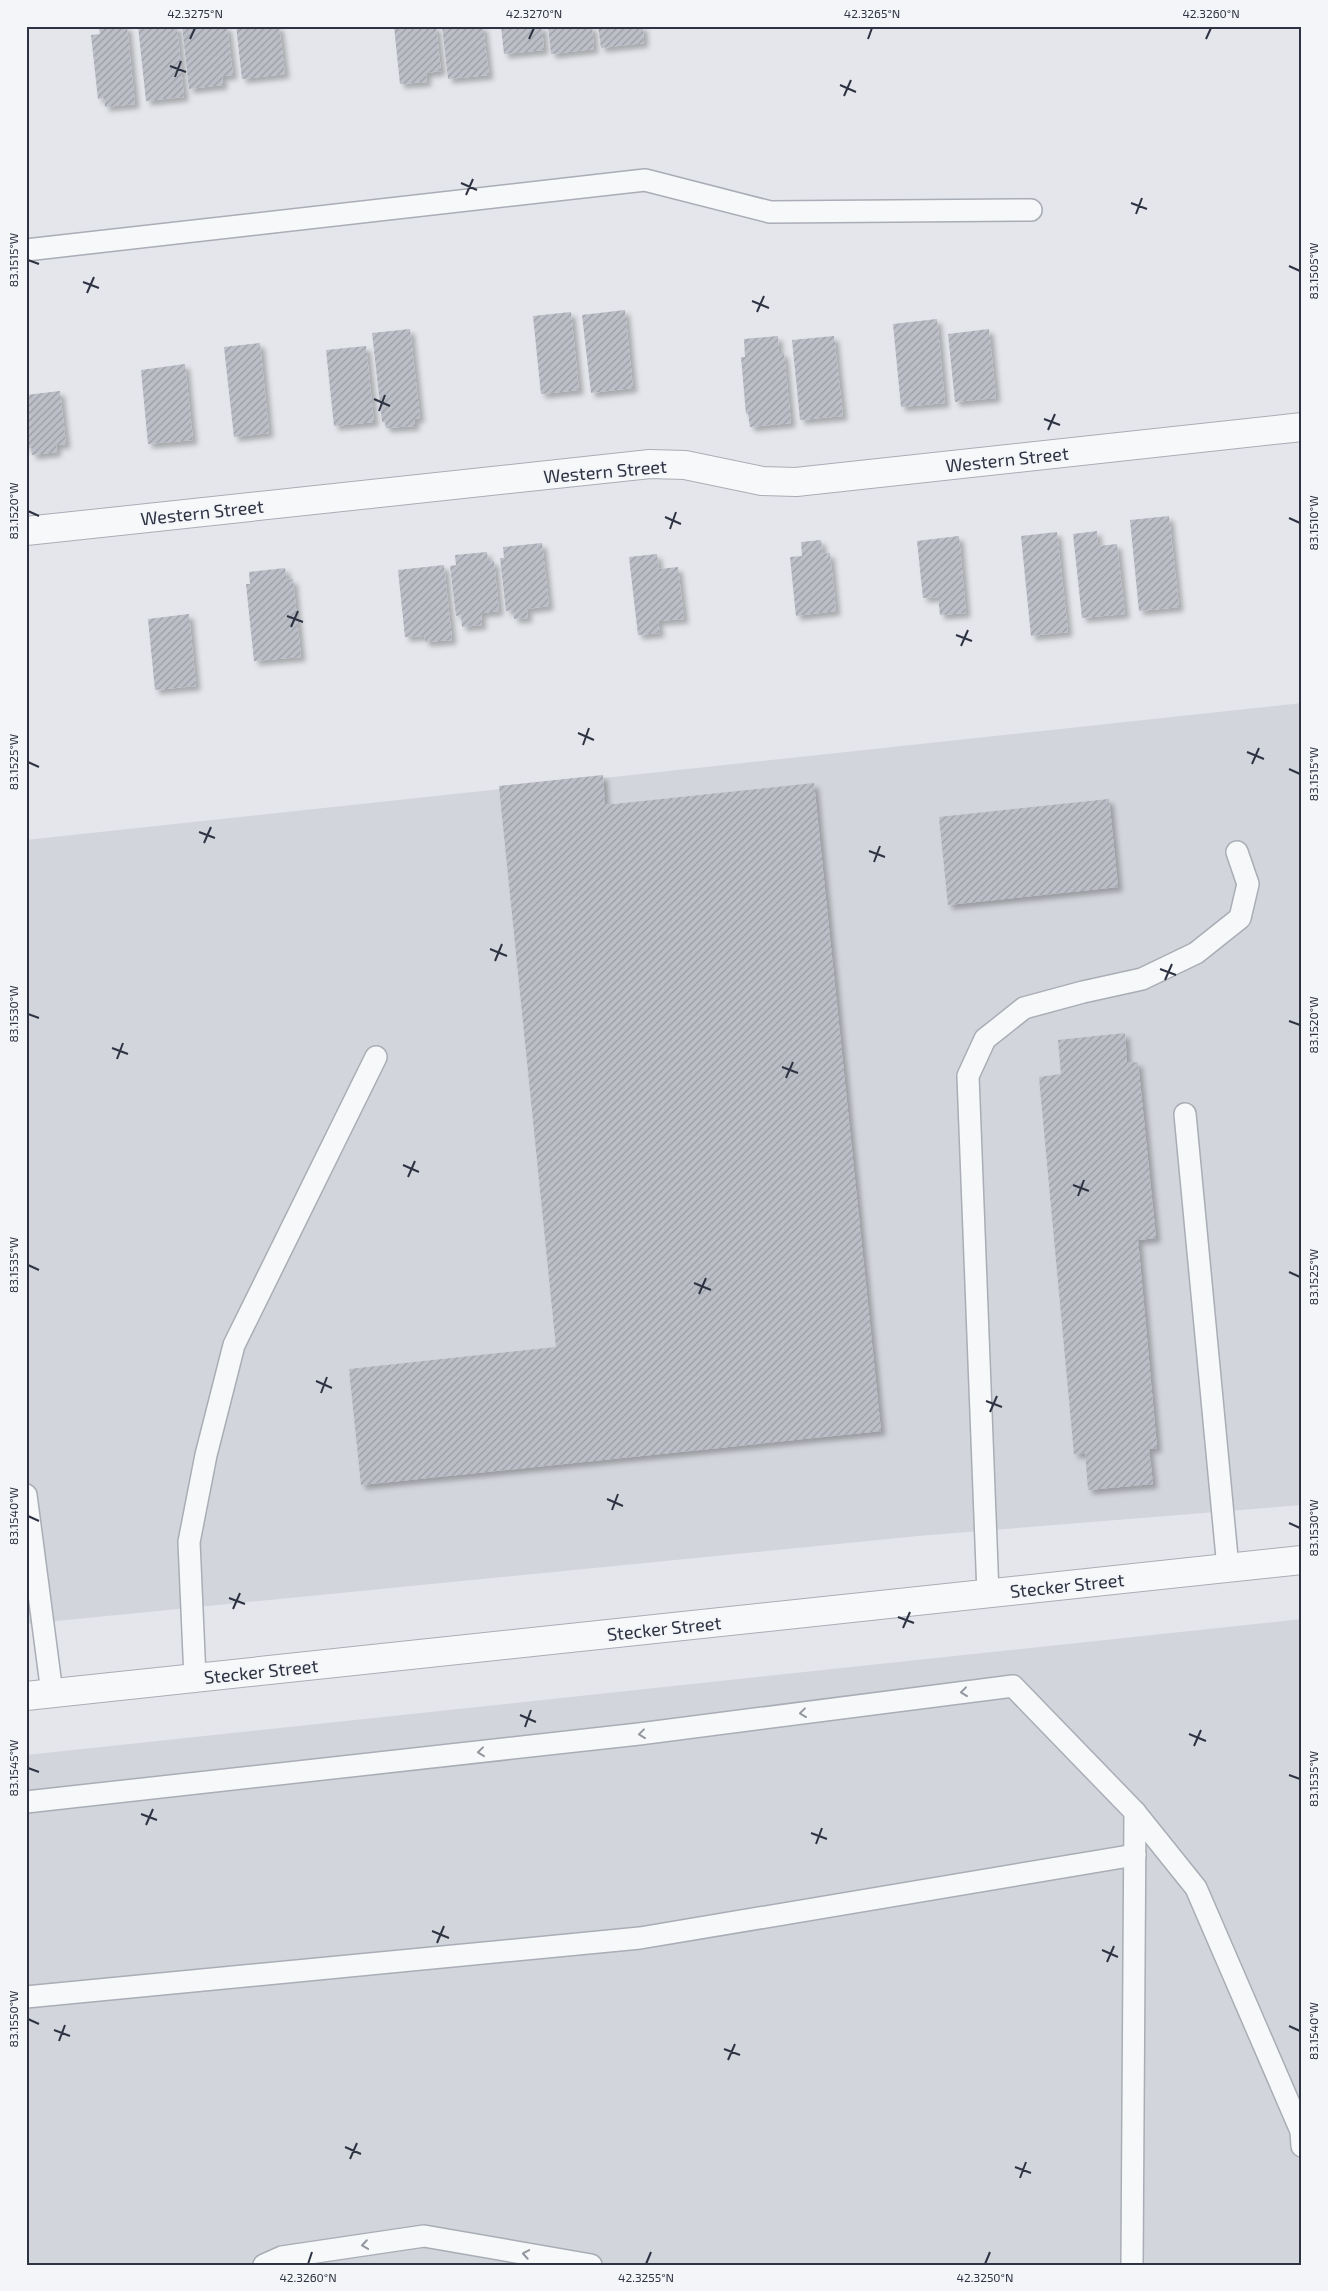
<svg xmlns="http://www.w3.org/2000/svg" width="1328" height="2291" font-family="'Exo 2',sans-serif">
<style>
.built{fill:#d3d5dc}
.building{fill:url(#building-hatch);filter:url(#shadow)}
.lines{fill:none;stroke-linecap:round;stroke-linejoin:round}
.service-casing{stroke:#a9adb5;stroke-width:24}
.minor-casing{stroke:#a9adb5;stroke-width:30}
.service{stroke:#f7f8f9;stroke-width:21}
.minor{stroke:#f7f8f9;stroke-width:28}
.oneway{stroke:#92969e}
.ticks{fill:none;stroke:#2d3342;stroke-width:2}
.labels{text-anchor:middle;dominant-baseline:central;stroke-width:4;stroke-linejoin:round;paint-order:stroke}
.street-label{font-size:18px;fill:#2d3342;stroke:#f4f5f8}
.neatline{fill:none;stroke:#2d3342;stroke-width:2}
.ticks-label{font-size:12px;text-anchor:middle;fill:#2d3342}
</style>
<defs>
<pattern id="building-hatch" width="6" height="6" patternUnits="userSpaceOnUse" patternTransform="scale(1.25)"><rect width="6" height="6" fill="#bcbfc7"/><path d="M-1 1l2-2M0 6l6-6M5 7l2-2" fill="none" stroke="#999ca3"/></pattern>
<filter id="shadow"><feDropShadow dx="4.5" dy="4.5" stdDeviation="2.5" flood-color="#0004"/></filter>
</defs>
<rect width="100%" height="100%" fill="#e4e6eb"/>
<g class="built">
<polygon points="1302,703 1302,1505 918,1536 26,1624 26,840"/>
<polygon points="1302,1619 1302,2265 26,2265 26,1755"/>
</g>
<g class="building">
<polygon points="127,26 135,104 105,107 104,98 98,99 91,35 100,34 99,27"/>
<polygon points="138,26 177,26 184,97 146,101"/>
<polygon points="182,26 227,26 233,75 222,76 223,85 189,89"/>
<polygon points="236,26 279,26 285,74 242,79"/>
<polygon points="394,26 436,26 441,71 426,73 427,82 400,84"/>
<polygon points="442,26 483,26 489,75 448,79"/>
<polygon points="501,26 542,26 544,50 504,54"/>
<polygon points="548,26 592,26 594,49 551,54"/>
<polygon points="598,26 643,26 644,43 601,48"/>
<polygon points="625,310 633,388 591,393 582,315"/>
<polygon points="571,312 579,390 541,394 533,316"/>
<polygon points="937,319 945,403 901,407 893,324"/>
<polygon points="410,329 420,418 414,419 415,426 386,428 385,422 382,422 372,333"/>
<polygon points="989,329 996,398 955,402 948,334"/>
<polygon points="778,336 779,353 784,353 791,423 750,427 748,413 746,414 741,357 745,357 744,339"/>
<polygon points="834,336 843,416 800,420 792,340"/>
<polygon points="260,343 269,433 234,437 224,347"/>
<polygon points="366,346 374,422 334,426 326,350"/>
<polygon points="185,364 193,440 148,444 141,370"/>
<polygon points="60,391 66,444 56,445 57,452 32,455 32,448 26,448 26,395"/>
<polygon points="1169,516 1179,607 1139,611 1130,520"/>
<polygon points="1097,531 1098,546 1117,544 1125,614 1082,618 1073,534"/>
<polygon points="1057,532 1068,632 1031,636 1021,536"/>
<polygon points="959,536 966,613 940,615 938,597 923,598 917,541"/>
<polygon points="821,540 823,554 830,553 836,611 796,616 790,557 802,556 801,542"/>
<polygon points="542,543 549,606 527,609 528,618 514,619 513,610 506,611 500,558 504,558 503,547"/>
<polygon points="487,552 488,561 494,561 499,611 481,613 482,625 462,627 461,615 456,616 450,566 456,565 455,555"/>
<polygon points="657,554 659,569 678,567 684,619 658,621 660,633 638,635 629,557"/>
<polygon points="444,565 452,640 425,642 424,636 405,637 398,570"/>
<polygon points="285,568 287,580 293,579 301,657 254,661 246,584 250,584 249,572"/>
<polygon points="189,614 196,686 155,690 148,619"/>
<polygon points="603,775 605,805 814,783 881,1431 361,1485 349,1369 556,1347 499,786"/>
<polygon points="1109,799 1118,887 948,905 939,817"/>
<polygon points="1125,1033 1127,1063 1138,1062 1156,1238 1138,1240 1157,1448 1149,1449 1153,1484 1088,1490 1085,1453 1074,1454 1039,1077 1061,1074 1058,1040"/>
</g>
<g class="lines">
<defs>
<g id="service">
<polyline points="26,250 645,180 770,212 1031,210"/>
<polyline points="1185,1114 1228,1568"/>
<polyline points="26,1495 52,1693"/>
<polyline points="988,1594 968,1076 985,1039 1024,1008 1083,992 1142,979 1196,953 1240,918 1248,884 1237,852"/>
<polyline points="195,1678 189,1542 206,1455 234,1345 376,1057"/>
<polyline points="26,1802 639,1734 1013,1686 1135,1812 1196,1888 1301,2131 1302,2146"/>
<polyline points="26,1997 640,1938 1135,1855"/>
<polyline points="264,2265 282,2257 424,2236 591,2265"/>
<polyline points="1132,2265 1135,1812"/>
</g>
<g id="minor">
<polyline points="26,531 650,464 685,465 762,481 796,482 1302,427"/>
<polyline points="26,1696 1302,1560"/>
</g>
</defs>
<use href="#service" class="service-casing"/>
<use href="#minor" class="minor-casing"/>
<use href="#service" class="service"/>
<use href="#minor" class="minor"/>
</g>
<defs><path id="oneway-chevron" d="M-2-3.5L2.5 0L-2 3.5" fill="none" stroke-width="1.6" stroke-linecap="round" stroke-linejoin="round" transform="scale(1.25)"/></defs>
<g class="oneway">
<use href="#oneway-chevron" transform="translate(964 1692) rotate(173)"/>
<use href="#oneway-chevron" transform="translate(803 1713) rotate(173)"/>
<use href="#oneway-chevron" transform="translate(642 1734) rotate(173)"/>
<use href="#oneway-chevron" transform="translate(481 1752) rotate(174)"/>
<use href="#oneway-chevron" transform="translate(365 2245) rotate(172)"/>
<use href="#oneway-chevron" transform="translate(526 2254) rotate(-170)"/>
</g>
<path class="ticks" d="M190 39 195 28M529 39 534 28M868 39 872 28M1206 39 1211 28M170 66 186 72M175 77 181 61M840 85 856 92M844 96 851 80M461 183 477 190M466 195 473 179M1131 203 1147 209M1136 214 1142 198M28 260 39 264M1289 266 1300 271M83 282 99 288M87 293 94 277M752 301 769 308M757 312 764 296M374 399 390 406M379 411 385 395M1044 419 1060 425M1048 430 1055 414M28 511 39 516M665 517 681 524M1289 518 1300 523M670 529 676 512M287 616 303 622M291 627 298 611M956 635 972 641M961 646 968 630M578 733 594 740M583 745 589 728M1247 752 1264 759M28 762 39 767M1252 764 1259 748M1289 769 1300 774M199 832 215 838M204 843 211 827M869 851 885 857M874 862 880 846M490 949 507 956M495 961 502 944M1160 969 1176 975M1165 980 1172 964M28 1014 39 1018M1289 1021 1300 1025M112 1048 128 1054M117 1059 123 1043M782 1067 798 1073M786 1078 793 1062M403 1165 419 1172M408 1177 415 1161M1073 1185 1089 1191M1078 1196 1084 1180M28 1265 39 1270M1289 1272 1300 1277M694 1283 711 1290M699 1294 706 1278M316 1381 332 1388M321 1393 327 1377M986 1401 1002 1407M990 1412 997 1396M607 1499 623 1506M612 1510 618 1494M28 1516 39 1521M1289 1523 1300 1528M229 1598 245 1604M233 1609 240 1593M898 1617 914 1623M903 1628 910 1612M520 1715 536 1722M525 1727 531 1710M1189 1734 1206 1741M1194 1746 1201 1730M28 1768 39 1772M1289 1775 1300 1779M141 1814 157 1820M146 1825 153 1809M811 1833 827 1839M816 1844 822 1828M432 1931 449 1938M437 1943 444 1926M1102 1950 1118 1957M1107 1962 1114 1946M28 2019 39 2024M1289 2026 1300 2031M54 2030 70 2036M59 2041 65 2025M724 2049 740 2055M728 2060 735 2044M345 2147 361 2154M350 2159 357 2143M1015 2167 1031 2173M1020 2178 1026 2162M308 2264 312 2252M646 2264 651 2252M985 2264 990 2252"/>
<g class="labels">
<g class="street-label">
<text transform="translate(1007 459) rotate(-6)">Western Street</text>
<text transform="translate(605 471) rotate(-5)">Western Street</text>
<text transform="translate(202 512) rotate(-6)">Western Street</text>
<text transform="translate(1067 1585) rotate(-6)">Stecker Street</text>
<text transform="translate(664 1628) rotate(-6)">Stecker Street</text>
<text transform="translate(261 1671) rotate(-6)">Stecker Street</text>
</g>
</g>
<rect width="1328" height="2291" fill="none" stroke="#f4f5f8" stroke-width="55"/>
<rect x="28" y="28" width="1272" height="2236" class="neatline"/>
<g class="ticks-label">
<text x="195" y="18">42.3275°N</text>
<text x="534" y="18">42.3270°N</text>
<text x="872" y="18">42.3265°N</text>
<text x="1211" y="18">42.3260°N</text>
<text transform="translate(14 260) rotate(-90)" y="4">83.1515°W</text>
<text transform="translate(1314 271) rotate(-90)" y="4">83.1505°W</text>
<text transform="translate(14 511) rotate(-90)" y="4">83.1520°W</text>
<text transform="translate(1314 523) rotate(-90)" y="4">83.1510°W</text>
<text transform="translate(14 762) rotate(-90)" y="4">83.1525°W</text>
<text transform="translate(1314 774) rotate(-90)" y="4">83.1515°W</text>
<text transform="translate(14 1014) rotate(-90)" y="4">83.1530°W</text>
<text transform="translate(1314 1025) rotate(-90)" y="4">83.1520°W</text>
<text transform="translate(14 1265) rotate(-90)" y="4">83.1535°W</text>
<text transform="translate(1314 1277) rotate(-90)" y="4">83.1525°W</text>
<text transform="translate(14 1516) rotate(-90)" y="4">83.1540°W</text>
<text transform="translate(1314 1528) rotate(-90)" y="4">83.1530°W</text>
<text transform="translate(14 1768) rotate(-90)" y="4">83.1545°W</text>
<text transform="translate(1314 1779) rotate(-90)" y="4">83.1535°W</text>
<text transform="translate(14 2019) rotate(-90)" y="4">83.1550°W</text>
<text transform="translate(1314 2031) rotate(-90)" y="4">83.1540°W</text>
<text x="308" y="2282">42.3260°N</text>
<text x="646" y="2282">42.3255°N</text>
<text x="985" y="2282">42.3250°N</text>
</g>
</svg>
